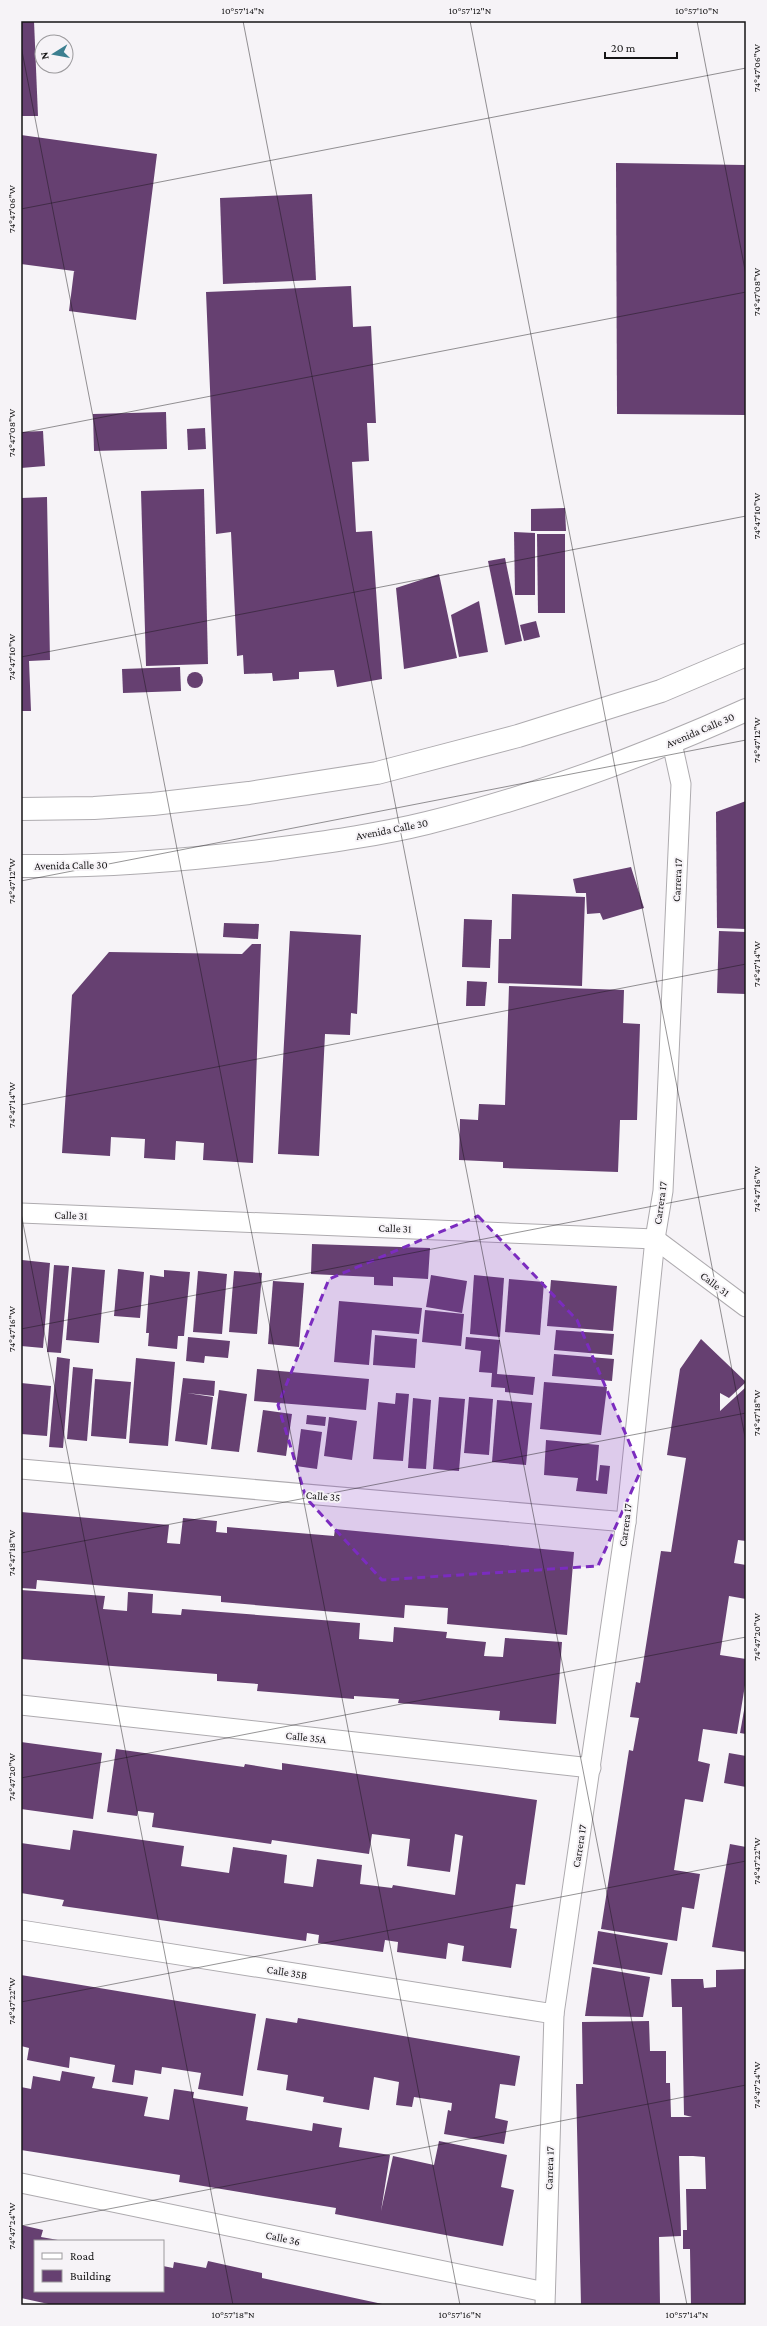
<svg xmlns="http://www.w3.org/2000/svg" width="767" height="2326" font-family="'Crimson Pro',serif">
<style>
.building{fill:#664071}
.lines{fill:none;stroke-linecap:round;stroke-linejoin:round}
.minor-casing{stroke:#aeabaf;stroke-width:21}
.trunk-casing{stroke:#aeabaf;stroke-width:24}
.minor{stroke:#fff;stroke-width:19}
.trunk{stroke:#fff;stroke-width:22}
.marked{fill:#7b2cbf;fill-opacity:0.2;stroke:#7b2cbf;stroke-width:3;stroke-dasharray:8 5;stroke-linejoin:round}
.ticks{fill:none;stroke:#161516;stroke-width:1;stroke-opacity:0.45}
.labels{text-anchor:middle;dominant-baseline:central;stroke-width:4;stroke-linejoin:round;paint-order:stroke}
.street-label{font-size:11px;fill:#161516;stroke:#f6f3f7}
.neatline{fill:none;stroke:#161516;stroke-width:1.5}
.ticks-label{font-size:10px;text-anchor:middle;fill:#161516}
</style>
<rect width="100%" height="100%" fill="#f6f3f7"/>
<g class="building">
<polygon points="21,21 34,21 38,116 21,116"/>
<polygon points="21,135 157,154 136,320 69,311 74,271 89,273 21,264"/>
<polygon points="616,163 746,165 746,415 617,414"/>
<polygon points="312,194 316,280 223,284 220,198"/>
<polygon points="351,286 353,327 371,326 376,423 367,423 369,461 352,462 356,532 372,531 382,679 337,687 334,670 299,672 299,679 273,681 272,673 244,674 243,655 237,656 231,532 216,534 206,292"/>
<polygon points="166,412 167,449 94,451 93,414"/>
<polygon points="205,428 206,449 188,450 187,429"/>
<polygon points="43,431 45,466 21,468 21,432"/>
<polygon points="204,489 208,664 146,666 141,491"/>
<polygon points="47,497 50,660 29,661 31,711 21,711 21,498"/>
<polygon points="565,508 566,531 531,531 531,509"/>
<polygon points="514,532 535,533 535,595 515,595"/>
<polygon points="537,534 565,534 565,613 538,613"/>
<polygon points="505,558 522,641 505,645 488,561"/>
<polygon points="439,574 457,658 404,669 396,588"/>
<polygon points="479,601 488,652 459,657 451,615"/>
<polygon points="536,621 540,637 524,641 520,625"/>
<polygon points="180,667 181,691 123,693 122,669"/>
<circle cx="195" cy="680" r="8"/>
<polygon points="746,801 746,929 717,928 716,812"/>
<polygon points="631,867 644,908 603,920 600,913 587,914 586,893 576,893 573,879"/>
<polygon points="512,894 585,897 582,986 498,983 499,939 511,939"/>
<polygon points="464,919 492,920 490,968 462,967"/>
<polygon points="224,923 259,924 258,939 223,937"/>
<polygon points="290,931 361,935 357,1014 351,1013 350,1035 325,1034 319,1156 278,1154"/>
<polygon points="719,931 746,932 746,994 717,993"/>
<polygon points="252,944 261,944 253,1163 203,1160 204,1143 176,1141 175,1160 144,1158 145,1139 111,1137 110,1156 62,1153 72,995 109,952 242,954"/>
<polygon points="467,981 487,982 485,1006 466,1006"/>
<polygon points="509,986 624,990 623,1023 640,1024 637,1120 620,1120 618,1172 503,1168 503,1162 459,1160 460,1119 478,1120 479,1104 505,1105"/>
<polygon points="312,1244 430,1248 428,1279 393,1277 393,1286 374,1285 374,1277 311,1274"/>
<polygon points="22,1260 50,1263 43,1348 21,1346"/>
<polygon points="54,1265 69,1266 61,1353 47,1352"/>
<polygon points="72,1267 105,1270 99,1343 66,1340"/>
<polygon points="118,1269 144,1272 140,1318 114,1316"/>
<polygon points="164,1270 190,1272 184,1336 178,1336 177,1349 148,1346 149,1333 146,1333 150,1275 164,1277"/>
<polygon points="198,1271 227,1274 222,1334 193,1332"/>
<polygon points="234,1271 262,1273 257,1334 229,1332"/>
<polygon points="431,1275 467,1281 462,1313 426,1307"/>
<polygon points="474,1275 504,1278 500,1337 470,1334"/>
<polygon points="509,1279 544,1282 540,1335 505,1332"/>
<polygon points="551,1280 617,1286 613,1331 547,1326"/>
<polygon points="273,1281 304,1283 299,1347 268,1344"/>
<polygon points="339,1301 422,1308 419,1334 372,1330 369,1365 334,1362"/>
<polygon points="425,1310 464,1314 461,1346 422,1342"/>
<polygon points="556,1330 614,1334 612,1355 554,1350"/>
<polygon points="375,1335 417,1339 415,1368 373,1365"/>
<polygon points="188,1337 230,1341 228,1358 205,1356 204,1363 186,1361"/>
<polygon points="466,1337 500,1340 497,1374 535,1377 533,1395 505,1392 505,1388 491,1387 492,1373 479,1372 481,1351 465,1349"/>
<polygon points="701,1339 746,1382 729,1398 720,1393 720,1411 746,1387 746,1541 738,1540 734,1563 746,1565 746,1599 729,1596 720,1655 746,1659 746,1679 737,1734 703,1729 698,1761 710,1764 703,1802 685,1799 674,1870 700,1874 694,1909 682,1907 677,1941 601,1929 629,1750 633,1751 639,1718 630,1717 636,1682 640,1683 661,1551 671,1552 686,1458 667,1455 680,1369"/>
<polygon points="554,1354 614,1359 612,1381 552,1376"/>
<polygon points="57,1357 70,1359 63,1448 49,1447"/>
<polygon points="136,1358 175,1362 168,1446 129,1443"/>
<polygon points="73,1367 93,1369 87,1441 67,1439"/>
<polygon points="257,1369 369,1379 366,1410 254,1401"/>
<polygon points="183,1378 215,1381 214,1396 187,1393 213,1397 207,1445 175,1441"/>
<polygon points="95,1379 131,1382 126,1439 91,1436"/>
<polygon points="544,1382 607,1387 601,1435 540,1429"/>
<polygon points="21,1383 51,1386 47,1436 21,1434"/>
<polygon points="219,1390 247,1394 239,1452 211,1449"/>
<polygon points="396,1393 409,1394 403,1461 373,1459 378,1402 395,1404"/>
<polygon points="439,1397 465,1399 459,1471 433,1469"/>
<polygon points="469,1397 493,1399 489,1455 464,1453"/>
<polygon points="413,1398 431,1400 426,1469 408,1468"/>
<polygon points="497,1400 532,1403 526,1465 492,1462"/>
<polygon points="263,1410 292,1414 286,1456 257,1452"/>
<polygon points="307,1415 326,1417 325,1426 306,1424"/>
<polygon points="329,1417 357,1421 352,1460 324,1456"/>
<polygon points="301,1429 322,1432 317,1469 296,1466"/>
<polygon points="546,1440 599,1445 596,1480 598,1481 600,1465 610,1466 607,1494 576,1491 578,1478 544,1475"/>
<polygon points="21,1512 169,1525 167,1543 180,1544 183,1518 217,1521 216,1532 227,1533 227,1527 334,1536 335,1529 574,1552 567,1635 447,1624 448,1608 405,1605 404,1618 221,1602 221,1596 37,1580 36,1589 21,1588"/>
<polygon points="21,1590 105,1596 103,1609 127,1611 128,1592 153,1594 152,1613 181,1615 182,1609 360,1623 359,1639 393,1642 394,1627 447,1632 446,1638 486,1642 484,1656 503,1657 505,1638 562,1642 556,1724 499,1720 500,1711 398,1703 399,1699 354,1696 354,1699 257,1691 258,1684 217,1681 217,1674 21,1659"/>
<polygon points="745,1705 746,1705 746,1734 740,1733"/>
<polygon points="21,1742 102,1753 93,1819 21,1809"/>
<polygon points="116,1749 244,1767 245,1764 282,1770 282,1763 537,1800 525,1885 516,1884 510,1928 517,1929 511,1968 462,1961 464,1946 448,1943 446,1959 397,1952 398,1942 385,1940 383,1952 318,1943 319,1935 307,1933 306,1941 62,1906 64,1900 21,1893 21,1843 70,1850 73,1830 184,1846 181,1866 229,1873 233,1847 287,1855 284,1883 313,1887 317,1859 362,1865 360,1884 392,1888 393,1885 455,1895 463,1836 455,1834 450,1872 407,1866 410,1839 372,1834 369,1854 272,1840 271,1844 152,1827 154,1813 138,1811 137,1816 107,1812"/>
<polygon points="729,1753 746,1756 746,1787 724,1783"/>
<polygon points="730,1844 746,1847 746,1952 712,1947"/>
<polygon points="598,1931 668,1943 662,1975 593,1964"/>
<polygon points="592,1967 650,1977 643,2017 585,2016"/>
<polygon points="746,1969 746,2305 691,2305 690,2249 683,2249 683,2230 687,2230 686,2189 706,2189 705,2157 693,2156 679,2156 681,2236 659,2237 660,2305 581,2305 576,2084 583,2084 582,2022 649,2021 650,2051 666,2051 666,2083 670,2083 671,2117 692,2117 684,2115 682,2007 672,2007 671,1979 703,1979 704,1988 716,1987 716,1970"/>
<polygon points="21,1975 256,2014 243,2096 198,2089 201,2073 162,2067 161,2074 135,2070 133,2085 112,2082 115,2065 70,2057 69,2068 27,2060 29,2048 21,2046"/>
<polygon points="266,2018 297,2023 298,2018 520,2056 515,2086 500,2084 495,2118 508,2121 504,2144 444,2134 448,2110 451,2111 452,2103 414,2097 412,2107 396,2105 399,2082 374,2077 369,2110 323,2102 324,2097 286,2090 288,2075 257,2070"/>
<polygon points="62,2071 95,2077 92,2088 148,2097 144,2116 169,2120 174,2089 194,2092 193,2098 248,2107 246,2120 312,2131 313,2123 342,2128 339,2147 390,2155 381,2211 393,2156 434,2165 439,2141 507,2155 501,2187 514,2190 503,2246 335,2214 336,2208 179,2182 180,2175 21,2150 21,2087 31,2089 33,2076 60,2081"/>
<polygon points="21,2225 43,2230 41,2237 58,2240 35,2241 35,2291 163,2291 163,2266 173,2268 174,2262 206,2268 208,2261 262,2273 262,2278 387,2305 53,2305 21,2298"/>
</g>
<g class="lines">
<defs>
<g id="minor">
<polyline points="21,1213 655,1239 746,1307"/>
<polyline points="21,1469 626,1522"/>
<polyline points="21,1705 591,1768"/>
<polyline points="21,1930 554,2014"/>
<polyline points="21,2183 545,2292"/>
<polyline points="545,2305 554,2014 626,1522 655,1239 663,1191 681,784 672,743"/>
</g>
<g id="trunk">
<polyline points="21,809 94,808 153,804 249,793 377,773 518,736 661,691 746,655"/>
<path d="M21 866C106 867 191 860 276 849 326 842 378 835 427 823 537 796 644 756 746 710"/>
</g>
</defs>
<use href="#minor" class="minor-casing"/>
<use href="#trunk" class="trunk-casing"/>
<use href="#minor" class="minor"/>
<use href="#trunk" class="trunk"/>
</g>
<path class="marked" d="M478 1216 577 1320 641 1470 598 1566 382 1580 306 1498 278 1405 329 1279Z"/>
<path class="ticks" d="M243 21 687 2305M470 21 746 1442M697 21 746 275M21 46 460 2305M21 209 746 68M21 433 746 292M21 657 746 516M21 881 746 740M21 1105 746 964M21 1213 233 2305M21 1329 746 1188M21 1553 746 1413M21 1778 746 1637M21 2002 746 1861M21 2226 746 2085"/>
<g class="labels">
<g class="street-label">
<text transform="translate(700 730) rotate(-23)">Avenida Calle 30</text>
<text transform="translate(392 829) rotate(-11)">Avenida Calle 30</text>
<text transform="translate(71 865) rotate(-1)">Avenida Calle 30</text>
<text transform="translate(677 880) rotate(-87)">Carrera 17</text>
<text transform="translate(660 1203) rotate(-82)">Carrera 17</text>
<text transform="translate(71 1215) rotate(2)">Calle 31</text>
<text transform="translate(395 1228) rotate(2)">Calle 31</text>
<text transform="translate(715 1284) rotate(37)">Calle 31</text>
<text transform="translate(323 1496) rotate(5)">Calle 35</text>
<text transform="translate(625 1525) rotate(-83)">Carrera 17</text>
<text transform="translate(306 1737) rotate(6)">Calle 35A</text>
<text transform="translate(579 1846) rotate(-81)">Carrera 17</text>
<text transform="translate(287 1972) rotate(9)">Calle 35B</text>
<text transform="translate(549 2168) rotate(-88)">Carrera 17</text>
<text transform="translate(283 2238) rotate(12)">Calle 36</text>
</g>
</g>
<rect width="767" height="2326" fill="none" stroke="#f6f3f7" stroke-width="44"/>
<rect x="34" y="2240" width="130" height="52" fill="#f6f3f7" stroke="#9c9a9d"/>
<rect x="42" y="2253" width="20" height="6" fill="#ffffff" stroke="#9c9a9d"/>
<text x="70" y="2260" font-size="12" fill="#161516">Road</text>
<rect x="42" y="2270" width="20" height="12" fill="#664071" stroke="#9c9a9d"/>
<text x="70" y="2280" font-size="12" fill="#161516">Building</text>
<g transform="translate(54 54) rotate(259)"><circle r="19" fill="#f6f3f7" stroke="#9c9a9d"/>
<path d="M0-3L7 15L0 10L-7 15Z" fill="#3c7f90"/>
<text y="-6" font-size="11" font-weight="bold" text-anchor="middle" fill="#161516">N</text>
</g>
<path d="M605 52v6h72v-6" fill="none" stroke="#161516" stroke-width="2"/>
<text x="611" y="52" font-size="12" fill="#161516" stroke="#f6f3f7" stroke-width="3" paint-order="stroke">20 m</text>
<rect x="22" y="22" width="723" height="2282" class="neatline"/>
<g class="ticks-label">
<text x="243" y="14">10°57'14"N</text>
<text x="470" y="14">10°57'12"N</text>
<text x="697" y="14">10°57'10"N</text>
<text transform="translate(756 68) rotate(-90)" y="4">74°47'06"W</text>
<text transform="translate(11 209) rotate(-90)" y="4">74°47'06"W</text>
<text transform="translate(756 292) rotate(-90)" y="4">74°47'08"W</text>
<text transform="translate(11 433) rotate(-90)" y="4">74°47'08"W</text>
<text transform="translate(756 516) rotate(-90)" y="4">74°47'10"W</text>
<text transform="translate(11 657) rotate(-90)" y="4">74°47'10"W</text>
<text transform="translate(756 740) rotate(-90)" y="4">74°47'12"W</text>
<text transform="translate(11 881) rotate(-90)" y="4">74°47'12"W</text>
<text transform="translate(756 964) rotate(-90)" y="4">74°47'14"W</text>
<text transform="translate(11 1105) rotate(-90)" y="4">74°47'14"W</text>
<text transform="translate(756 1189) rotate(-90)" y="4">74°47'16"W</text>
<text transform="translate(11 1329) rotate(-90)" y="4">74°47'16"W</text>
<text transform="translate(756 1413) rotate(-90)" y="4">74°47'18"W</text>
<text transform="translate(11 1553) rotate(-90)" y="4">74°47'18"W</text>
<text transform="translate(756 1637) rotate(-90)" y="4">74°47'20"W</text>
<text transform="translate(11 1777) rotate(-90)" y="4">74°47'20"W</text>
<text transform="translate(756 1861) rotate(-90)" y="4">74°47'22"W</text>
<text transform="translate(11 2001) rotate(-90)" y="4">74°47'22"W</text>
<text transform="translate(756 2085) rotate(-90)" y="4">74°47'24"W</text>
<text transform="translate(11 2226) rotate(-90)" y="4">74°47'24"W</text>
<text x="233" y="2318">10°57'18"N</text>
<text x="460" y="2318">10°57'16"N</text>
<text x="687" y="2318">10°57'14"N</text>
</g>
</svg>
